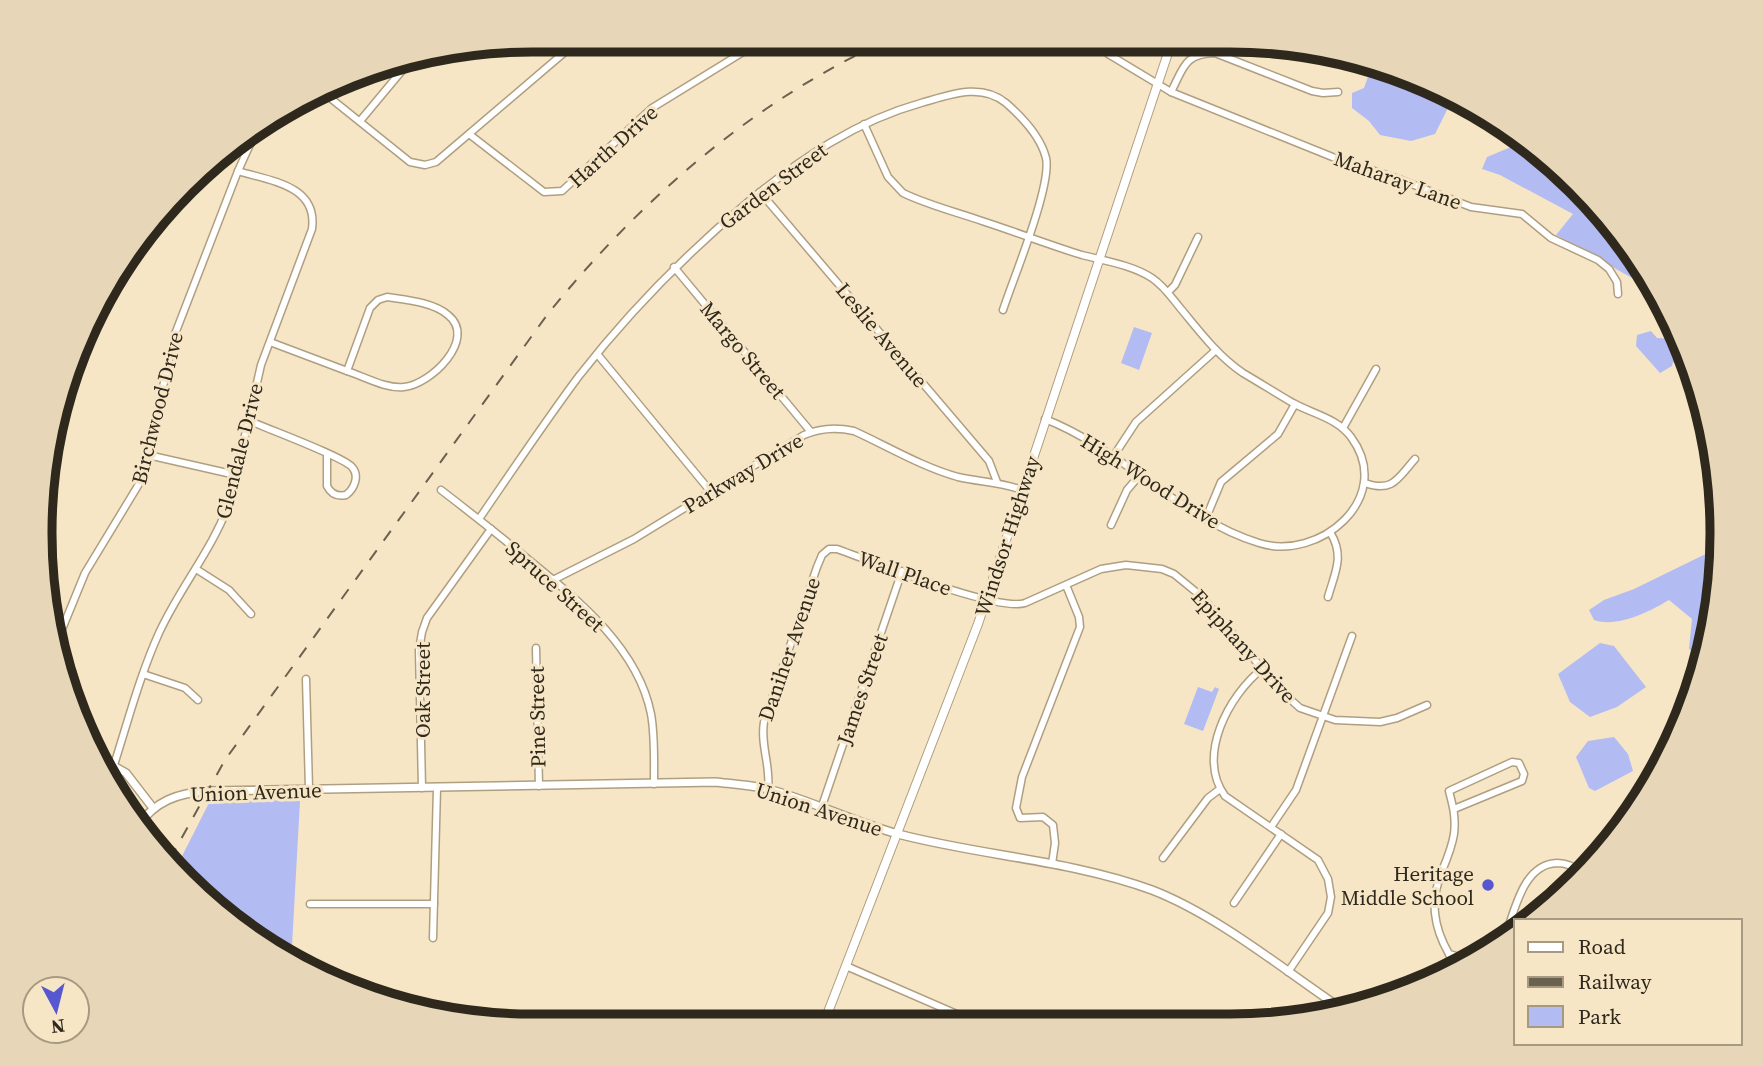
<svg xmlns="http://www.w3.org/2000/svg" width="1763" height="1066" font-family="'Source Serif 4',serif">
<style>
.green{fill:#b3bbf3}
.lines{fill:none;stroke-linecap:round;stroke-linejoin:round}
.stream{stroke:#797eb1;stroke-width:2}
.minor-casing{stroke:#af9f81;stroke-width:9}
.tertiary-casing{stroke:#af9f81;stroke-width:10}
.secondary-casing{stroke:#af9f81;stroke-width:10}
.minor{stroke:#fff;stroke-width:6}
.tertiary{stroke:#fff;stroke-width:7}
.secondary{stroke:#fff;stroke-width:8}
.rail{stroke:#6a614f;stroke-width:2;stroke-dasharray:12 12;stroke-linecap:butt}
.poi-dot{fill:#5757cf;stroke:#f7e6c6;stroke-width:2.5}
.labels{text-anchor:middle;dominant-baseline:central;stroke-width:6;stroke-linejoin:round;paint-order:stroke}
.street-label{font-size:21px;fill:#2f291d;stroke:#f7e6c6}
.poi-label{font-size:21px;fill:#2f291d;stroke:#f7e6c6;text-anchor:end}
.rim{fill:none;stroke:#2f291d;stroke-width:9}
</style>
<rect width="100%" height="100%" fill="#f7e6c6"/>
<g class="green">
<polygon points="1388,73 1407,78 1409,77 1453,98 1435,134 1411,141 1380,135 1369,121 1352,108 1352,93 1364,88 1369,74"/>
<polygon points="1499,121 1579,185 1640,260 1650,279 1632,278 1556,235 1573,214 1500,175 1482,169 1487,157 1511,147"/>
<polygon points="1676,326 1685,345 1693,369 1685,372 1673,362 1672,366 1660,373 1636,346 1637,335 1651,331 1657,338 1674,339 1672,331"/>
<polygon points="1134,327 1152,333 1139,370 1121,363"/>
<path d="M1722 546 1713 630 1696 686 1701 657 1689 649 1692 619 1669 600C1649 612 1617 628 1594 620L1589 610 1604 600 1634 589Z"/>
<polygon points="1600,643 1614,646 1646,687 1617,707 1590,717 1570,702 1558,674"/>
<polygon points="1198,687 1212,692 1215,687 1219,689 1203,731 1184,724"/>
<polygon points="1614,737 1628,754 1633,771 1595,791 1589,788 1576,757 1588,741"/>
<polygon points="211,799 300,801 292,946 266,946 259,942 177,866"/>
</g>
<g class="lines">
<polyline class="stream" points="1558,178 1573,187 1579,186"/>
<defs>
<g id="minor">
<polyline points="1108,54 1171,92 1335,158 1396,178 1471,207 1522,214 1551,238 1598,260 1609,269 1617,282 1618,294"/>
<path d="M1171 92C1184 67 1184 54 1215 53L1312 91 1323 93 1338 92"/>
<polyline points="324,93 410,162 425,165 436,162 579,40"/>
<polyline points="360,121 410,61"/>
<path d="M864 124 888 177 903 193C928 205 956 212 982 221 1016 232 1049 245 1082 255 1105 261 1132 265 1152 278 1164 286 1172 298 1181 309 1200 332 1218 356 1243 373 1260 383 1276 393 1293 403 1313 414 1337 418 1351 437 1396 498 1319 562 1259 543 1179 518 1122 449 1045 419"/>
<polyline points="469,134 544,192 562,191 652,108 761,41"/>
<polyline points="760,192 989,461 997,482"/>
<polyline points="674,267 811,432"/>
<polyline points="1168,292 1175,285 1198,237"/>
<path d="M387 297C406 300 433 302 448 315 478 339 430 385 404 387 386 389 365 377 347 371L370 308 378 300Z"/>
<polyline points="270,342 347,371"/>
<polyline points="598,355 711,492"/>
<path d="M248 420C267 429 342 456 352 467 360 476 354 489 346 495 337 497 331 494 327 486V454"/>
<polyline points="1343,428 1376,369"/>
<polyline points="148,455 236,475"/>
<polyline points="1113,457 1136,422 1216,350"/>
<path d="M1365 483C1393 493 1398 478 1415 459"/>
<path d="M441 490C471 513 500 536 529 560 578 600 638 648 651 714 655 736 654 761 654 784"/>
<polyline points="1206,518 1221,482 1278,434 1295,404"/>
<path d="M479 519C512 471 544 423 579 376 629 312 686 254 748 202 800 159 856 121 921 103 949 95 981 82 1006 103 1022 117 1041 138 1046 158 1052 186 1013 279 1003 310"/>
<polyline points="1111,525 1127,490 1139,476"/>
<polyline points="196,569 229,590 251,614"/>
<path d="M553 580 634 539 804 435C820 428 836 427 854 431 887 446 922 467 958 477 980 482 1001 482 1022 490"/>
<path d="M1328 597C1335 572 1345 556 1330 532"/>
<polyline points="58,639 85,573 142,479 175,334 238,171 257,129"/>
<polyline points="536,648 539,786"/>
<path d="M1262 669C1229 695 1196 756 1225 796L1318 860 1328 879 1331 897 1328 913 1288 972"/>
<polyline points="143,674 185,688 198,700"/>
<polyline points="306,679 309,789"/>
<path d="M114 765C128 721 140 675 159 633 180 587 213 549 230 501L261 365 312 229C318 185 270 181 238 171"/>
<polyline points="422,788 419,650 422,632 427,618 491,529"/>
<path d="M768 790C771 766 760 745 764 722L817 567 822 555 829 549H837C871 561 997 612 1025 603L1101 569 1126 565 1162 569 1174 574 1201 596 1280 690 1300 708 1335 720 1380 722 1397 718 1427 705"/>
<polyline points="822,806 902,571"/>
<path d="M1454 809 1522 781 1524 774 1519 763 1512 762 1449 791C1453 806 1456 818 1454 834 1452 847 1447 859 1442 871 1430 901 1433 926 1449 954L1474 961"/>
<polyline points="1271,827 1296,790 1352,636"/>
<polyline points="1163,858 1208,798 1220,789"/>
<polyline points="1052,864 1055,843 1053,825 1043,817 1020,818 1016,808 1022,777 1080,627 1079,617 1066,585"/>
<polyline points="1234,903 1281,834"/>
<polyline points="310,904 434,904"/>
<polyline points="433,938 437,788"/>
<path d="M1504 940C1514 914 1522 864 1557 863 1566 863 1575 867 1581 873"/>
<polyline points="1449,954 1455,969"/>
<polyline points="846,966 982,1025"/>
</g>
<g id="tertiary">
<polyline points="103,760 126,773 153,808"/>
<path d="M138 826C155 801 178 793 207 791L715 782C733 784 750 785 768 789 812 801 854 822 898 834 982 856 1070 860 1152 890 1219 916 1285 971 1345 1011"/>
</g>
<polyline id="secondary" points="823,1025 978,624 1172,41"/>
</defs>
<use href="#minor" class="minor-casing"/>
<use href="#tertiary" class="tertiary-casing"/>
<use href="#secondary" class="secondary-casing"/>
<use href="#minor" class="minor"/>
<use href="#tertiary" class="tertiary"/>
<use href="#secondary" class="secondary"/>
<path class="rail" d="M170 859 225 760 547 315C639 201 752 102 886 41"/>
</g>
<circle class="poi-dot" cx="1488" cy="885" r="7"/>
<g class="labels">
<g class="street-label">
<text transform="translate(613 146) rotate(-42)">Harth Drive</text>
<text transform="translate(1398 180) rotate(20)">Maharay Lane</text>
<text transform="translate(773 186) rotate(-37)">Garden Street</text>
<text transform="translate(882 335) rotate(50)">Leslie Avenue</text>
<text transform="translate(743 350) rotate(50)">Margo Street</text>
<text transform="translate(157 408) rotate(-76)">Birchwood Drive</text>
<text transform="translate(239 451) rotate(-76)">Glendale Drive</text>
<text transform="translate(743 473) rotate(-31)">Parkway Drive</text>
<text transform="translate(1151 481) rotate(32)">High Wood Drive</text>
<text transform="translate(1007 536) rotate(-72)">Windsor Highway</text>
<text transform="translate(905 573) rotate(19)">Wall Place</text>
<text transform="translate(555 586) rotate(42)">Spruce Street</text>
<text transform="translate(1244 646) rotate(48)">Epiphany Drive</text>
<text transform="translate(789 649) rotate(-71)">Daniher Avenue</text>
<text transform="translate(862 689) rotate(-71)">James Street</text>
<text transform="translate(422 690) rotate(-90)">Oak Street</text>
<text transform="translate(537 717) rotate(-91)">Pine Street</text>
<text transform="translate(256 792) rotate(-2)">Union Avenue</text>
<text transform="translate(819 809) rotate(18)">Union Avenue</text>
</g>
<g class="poi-label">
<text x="1474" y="873">Heritage<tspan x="1474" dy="24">Middle School</tspan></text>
</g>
</g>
<path d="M0 0H1763V1066H0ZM532 52H1230A480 480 0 0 1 1710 532V534A480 480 0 0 1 1230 1014H532A480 480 0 0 1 52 534V532A480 480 0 0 1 532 52Z" fill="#e7d7b8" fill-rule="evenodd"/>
<path class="rim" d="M532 52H1230A480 480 0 0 1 1710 532V534A480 480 0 0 1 1230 1014H532A480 480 0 0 1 52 534V532A480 480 0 0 1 532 52Z"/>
<rect x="1514" y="919" width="228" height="126" fill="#f7e6c6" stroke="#a79a82" stroke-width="2"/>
<rect x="1528" y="942" width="35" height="10" fill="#ffffff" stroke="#a79a82" stroke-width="2"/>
<text x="1578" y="954" font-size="21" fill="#2f291d">Road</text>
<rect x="1528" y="977" width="35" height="10" fill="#6a614f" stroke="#a79a82" stroke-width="2"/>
<text x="1578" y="989" font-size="21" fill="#2f291d">Railway</text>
<rect x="1528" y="1006" width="35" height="21" fill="#b3bbf3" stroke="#a79a82" stroke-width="2"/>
<text x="1578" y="1024" font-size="21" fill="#2f291d">Park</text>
<g transform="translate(56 1010) rotate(173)"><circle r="33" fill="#f7e6c6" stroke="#a79a82" stroke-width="2"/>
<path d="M0-5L12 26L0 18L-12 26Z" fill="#5757cf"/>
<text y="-10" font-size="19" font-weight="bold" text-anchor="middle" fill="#2f291d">N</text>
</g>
</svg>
